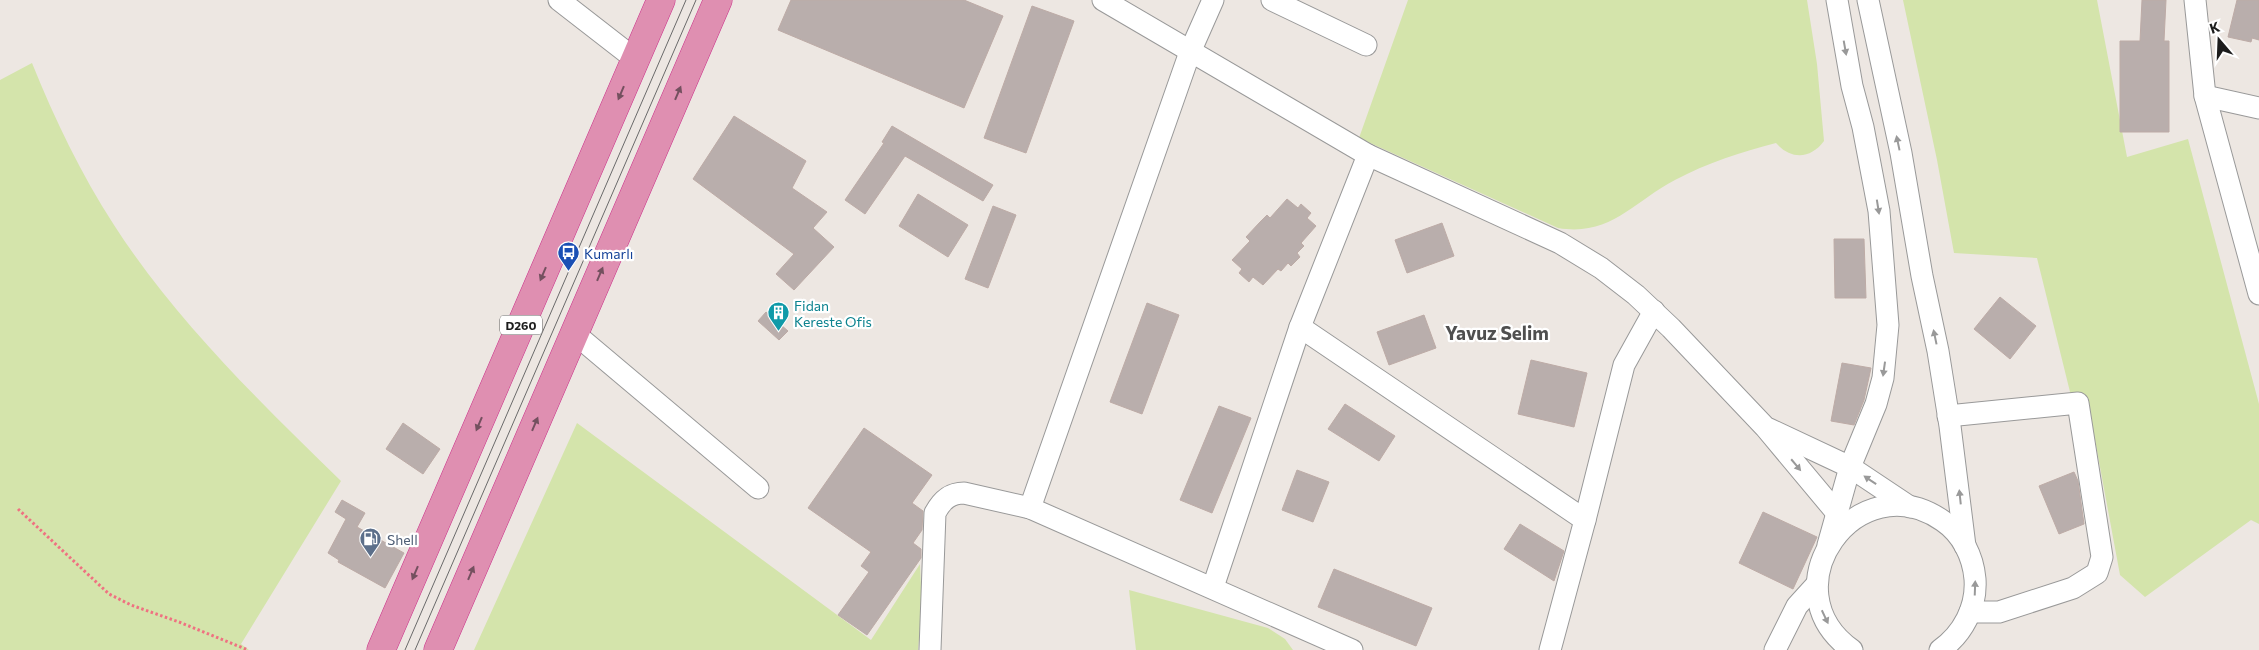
<svg xmlns="http://www.w3.org/2000/svg" width="2259" height="650" font-family="Commissioner,sans-serif">
<style>
.grass{fill:#d4e4ab}
.building{fill:#b9aeac;stroke:#bdaba6}
.lines{fill:none;stroke-linecap:round;stroke-linejoin:round}
.minor-casing{stroke:#999;stroke-width:23}
.highway-casing{stroke:#ca3089;stroke-width:29}
.path{stroke:#ef7181;stroke-width:3;stroke-dasharray:2.5 2.5;stroke-linecap:butt}
.minor{stroke:#fff;stroke-width:21}
.highway{stroke:#df8fb1;stroke-width:28}
.tram{stroke:#6a6a6a;stroke-width:1}
.oneway{fill:#999}
.oneway2{fill:#74505f}
.labels{text-anchor:middle;dominant-baseline:central;stroke-width:4.5;stroke-linejoin:round;paint-order:stroke}
.shield{fill:#fff;stroke:#606060;stroke-width:1}
.shield-label{font-size:12px;font-weight:bold;fill:#1c1c1c}
.transit-label{font-size:14px;fill:#164399;stroke:#fff;text-anchor:start}
.culture-label{font-size:14px;fill:#0d838f;stroke:#fff;text-anchor:start}
.service-label{font-size:14px;fill:#4e5e75;stroke:#fff;text-anchor:start}
.district-label{font-size:19px;font-weight:bold;fill:#4f4f4f;stroke:#fff}
</style>
<rect width="100%" height="100%" fill="#ede7e2"/>
<g class="grass">
<path d="M1408 0H1807L1817 64 1824 141C1811 159 1791 160 1776 143 1741 152 1707 163 1675 180 1633 202 1610 237 1558 228L1359 138Z"/>
<polygon points="1903,0 2097,0 2127,157 2188,139 2259,404 2259,524 2251,520 2145,597 2120,575 2090,413 2071,396 2037,258 1954,253 1937,160"/>
<path d="M32 63C55 120 81 174 114 225 176 321 260 402 341 481L241 644 249 650H0V80Z"/>
<polygon points="577,423 871,640 920,564 922,608 918,650 474,650"/>
<polygon points="1129,590 1268,628 1285,639 1293,650 1136,650"/>
</g>
<g class="building">
<polygon points="791,0 964,0 1003,16 964,108 778,30"/>
<polygon points="2142,0 2166,0 2164,41 2169,41 2169,132 2120,132 2120,41 2140,41"/>
<polygon points="2237,0 2259,0 2259,40 2252,38 2251,42 2228,37"/>
<polygon points="1032,6 1074,21 1026,153 984,138"/>
<polygon points="734,116 806,161 792,188 827,212 813,228 834,247 794,290 776,274 794,254 693,179"/>
<polygon points="892,126 993,185 983,201 905,156 865,214 845,200 884,143 882,142"/>
<polygon points="918,194 968,225 948,257 899,226"/>
<polygon points="1287,199 1298,208 1301,204 1311,213 1307,218 1316,226 1301,243 1304,246 1297,253 1300,257 1291,266 1288,263 1281,271 1278,269 1263,285 1253,277 1249,282 1239,273 1242,269 1232,260 1250,241 1246,237 1260,222 1267,215 1270,218"/>
<polygon points="993,206 1016,215 988,288 965,279"/>
<polygon points="1442,223 1454,256 1407,273 1395,240"/>
<polygon points="1834,239 1864,239 1866,298 1835,298"/>
<polygon points="2000,297 2036,326 2010,359 1974,329"/>
<polygon points="1147,303 1179,315 1142,414 1110,402"/>
<polygon points="766,312 788,331 779,340 758,321"/>
<polygon points="1424,315 1436,348 1389,365 1377,332"/>
<polygon points="1531,360 1587,373 1574,427 1518,414"/>
<polygon points="1842,363 1871,368 1864,400 1854,425 1831,421"/>
<polygon points="1345,404 1395,436 1379,461 1328,429"/>
<polygon points="1219,406 1251,418 1212,513 1180,500"/>
<polygon points="403,423 440,449 423,474 386,449"/>
<polygon points="864,428 932,475 912,503 923,511 922,530 913,543 921,549 921,558 867,635 838,615 869,572 861,566 871,552 808,508"/>
<polygon points="1297,470 1329,482 1313,522 1282,510"/>
<polygon points="2074,472 2078,481 2084,524 2059,534 2039,486"/>
<polygon points="342,500 365,513 357,527 404,553 385,588 338,562 339,560 328,553 346,519 335,512"/>
<polygon points="1763,512 1817,537 1793,589 1739,563"/>
<polygon points="1520,524 1564,551 1554,581 1504,549"/>
<polygon points="1334,569 1432,608 1416,646 1318,607"/>
</g>
<g class="lines">
<defs>
<g id="minor">
<polyline points="559,0 635,59"/>
<polyline points="1103,0 1368,155 1560,243 1601,268 1636,295 1671,328 1765,427 1846,524"/>
<polyline points="1272,0 1366,45"/>
<polyline points="1868,0 1901,153 1922,276 1938,351 1950,426 1965,546"/>
<polyline points="2195,0 2205,96 2259,294"/>
<polyline points="2205,96 2259,108"/>
<polyline points="1300,327 1585,520"/>
<polyline points="574,333 758,488"/>
<polyline points="1948,416 2078,403 2102,557 2097,573 2073,588 1999,612 1970,612"/>
<polyline points="1769,429 1850,467 1910,507"/>
<polyline points="1030,508 1190,52 1213,0"/>
<polyline points="1828,545 1850,467 1876,404 1883,378 1888,325 1879,211 1863,127 1852,86 1837,0"/>
<polyline points="1213,587 1300,327 1368,155"/>
<path d="M930 650 935 513C942 500 950 493 964 493L1030 508 1352 650"/>
<polyline points="1550,650 1585,520 1624,365 1654,311"/>
<polyline points="1775,650 1797,606 1817,584"/>
<path d="M1852 650C1766 589 1857 461 1943 521 1962 534 1973 556 1975 579 1977 607 1963 634 1940 650"/>
</g>
<g id="highway">
<polyline points="381,650 661,0"/>
<polyline points="438,650 718,0"/>
</g>
</defs>
<use href="#minor" class="minor-casing"/>
<use href="#highway" class="highway-casing"/>
<polyline class="path" points="18,509 109,594 131,605 179,622 248,650"/>
<use href="#minor" class="minor"/>
<use href="#highway" class="highway"/>
<g class="tram">
<polyline points="405,650 686,0"/>
<polyline points="415,650 696,0"/>
</g>
</g>
<defs><path id="oneway-solid" d="M-6-.8H1V-3.2L6.5 0L1 3.2V.8H-6Z" transform="scale(1.25)"/></defs>
<g class="oneway">
<use href="#oneway-solid" transform="translate(1845 48) rotate(80)"/>
<use href="#oneway-solid" transform="translate(1898 143) rotate(-102)"/>
<use href="#oneway-solid" transform="translate(1878 207) rotate(81)"/>
<use href="#oneway-solid" transform="translate(1935 337) rotate(-102)"/>
<use href="#oneway-solid" transform="translate(1884 369) rotate(98)"/>
<use href="#oneway-solid" transform="translate(1796 465) rotate(50)"/>
<use href="#oneway-solid" transform="translate(1870 480) rotate(-146)"/>
<use href="#oneway-solid" transform="translate(1960 497) rotate(-96)"/>
<use href="#oneway-solid" transform="translate(1975 588) rotate(-88)"/>
<use href="#oneway-solid" transform="translate(1825 617) rotate(65)"/>
</g>
<g class="oneway2">
<use href="#oneway-solid" transform="translate(621 93) rotate(113)"/>
<use href="#oneway-solid" transform="translate(678 93) rotate(-67)"/>
<use href="#oneway-solid" transform="translate(543 274) rotate(113)"/>
<use href="#oneway-solid" transform="translate(600 274) rotate(-67)"/>
<use href="#oneway-solid" transform="translate(479 424) rotate(113)"/>
<use href="#oneway-solid" transform="translate(535 424) rotate(-67)"/>
<use href="#oneway-solid" transform="translate(415 573) rotate(113)"/>
<use href="#oneway-solid" transform="translate(471 573) rotate(-67)"/>
</g>
<defs>
<symbol id="bus-pin" viewBox="-11 -11 22 30"><path d="M0 17L-7.5 6A9.5 9.5 0 1 1 7.5 6Z" fill="#1a4fb4" stroke="#fff"/><path d="M-5-6H5V4H4V6H2V4H-2V6H-4V4H-5ZM-3.5-4V0h7V-4ZM-3.5 1.2v1.5H-2V1.2ZM2 1.2v1.5H3.5V1.2Z" fill="#fff"/></symbol>
<symbol id="building-pin" viewBox="-11 -11 22 30"><path d="M0 17L-7.5 6A9.5 9.5 0 1 1 7.5 6Z" fill="#0f9aa8" stroke="#fff"/><path d="M-4-6H4V6H1V3H-1V6H-4ZM-2.5-4.3h1.7v1.8h-1.7ZM.8-4.3h1.7v1.8H.8ZM-2.5-1h1.7V.8h-1.7ZM.8-1h1.7V.8H.8Z" fill="#fff"/></symbol>
<symbol id="fuel-pin" viewBox="-11 -11 22 30"><path d="M0 17L-7.5 6A9.5 9.5 0 1 1 7.5 6Z" fill="#5c6f8a" stroke="#fff"/><path d="M-5.5-6h7V0h2V4h1.3V-2.5L3-4.5l.8-.8L6-3V5H2.5V1h-1V6h-7ZM-4.2-4.7v3.2H.2V-4.7Z" fill="#fff"/></symbol>
</defs>
<g fill-rule="evenodd">
<use href="#bus-pin" x="556" y="240" width="25" height="34"/>
<use href="#building-pin" x="766" y="300" width="25" height="34"/>
<use href="#fuel-pin" x="358" y="526" width="25" height="34"/>
</g>
<g class="labels">
<rect class="shield" x="500" y="315.5" width="42" height="19" rx="4"/>
<g class="shield-label">
<text x="521" y="325">D260</text>
</g>
<g class="transit-label">
<text x="584" y="253">Kumarlı</text>
</g>
<g class="culture-label">
<text x="794" y="305">Fidan<tspan x="794" dy="16">Kereste Ofis</tspan></text>
</g>
<g class="service-label">
<text x="387" y="539">Shell</text>
</g>
<g class="district-label">
<text x="1497" y="332">Yavuz Selim</text>
</g>
</g>
<g transform="translate(2219 40) rotate(341)" stroke="#ffffff" stroke-width="4" paint-order="stroke">
<path d="M0-4L9 19L0 12L-9 19Z" fill="#1c1c1c"/>
<text y="-8" font-size="14" font-weight="bold" text-anchor="middle" fill="#1c1c1c">K</text>
</g>
</svg>
